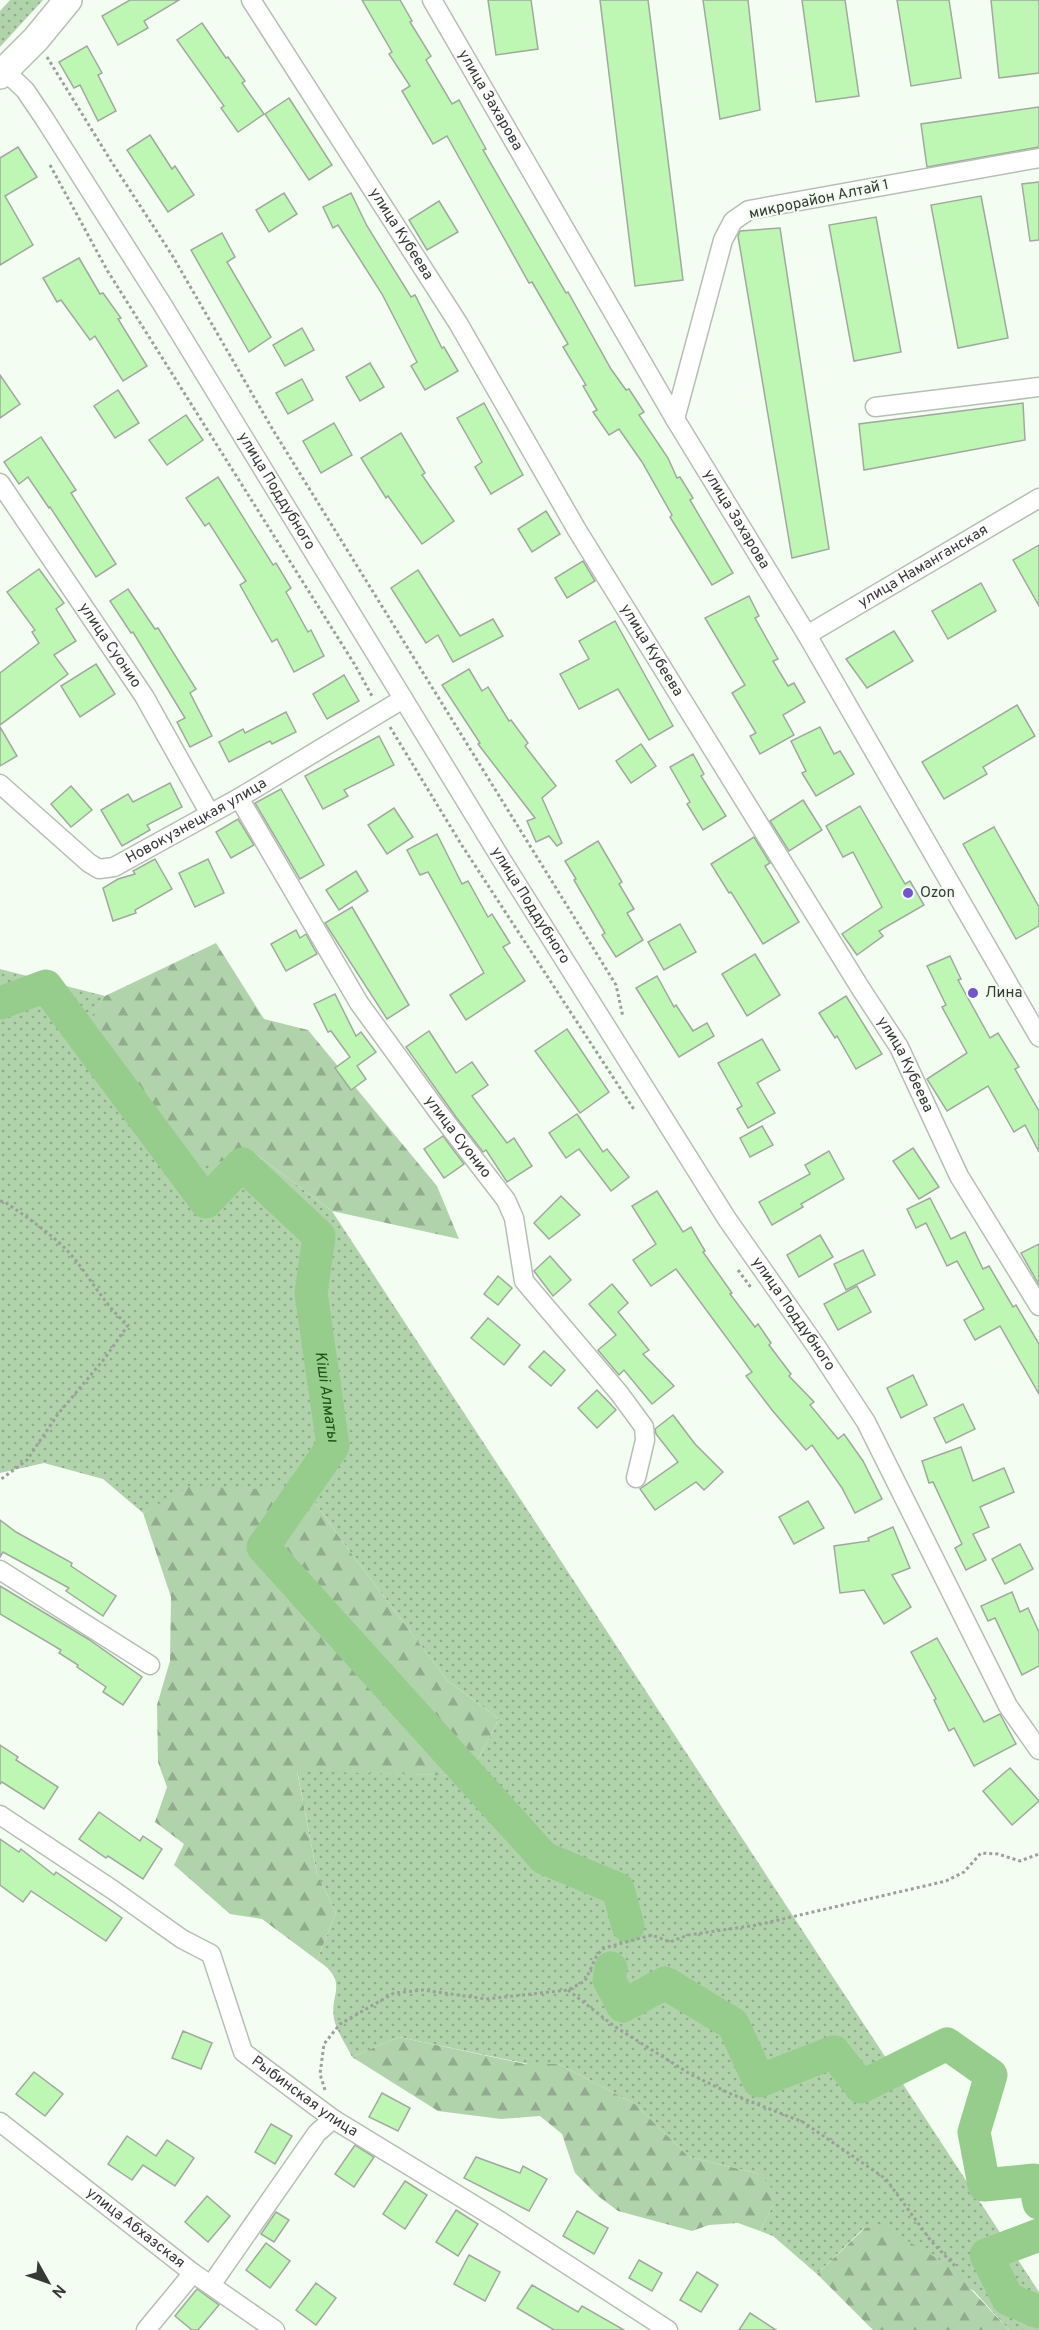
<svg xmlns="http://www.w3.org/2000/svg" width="1039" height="2330" font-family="Overpass,sans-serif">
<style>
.grass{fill:url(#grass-dots)}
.forest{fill:url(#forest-firs)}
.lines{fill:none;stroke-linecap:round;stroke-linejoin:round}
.river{stroke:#96cd8c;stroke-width:33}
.building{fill:#bef7b4;stroke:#a1a99f;stroke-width:1.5}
.street-casing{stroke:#b7bfb5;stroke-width:21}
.primary-casing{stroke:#b7bfb5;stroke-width:30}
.path{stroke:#9ba19a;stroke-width:3;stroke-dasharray:3 3;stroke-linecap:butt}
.street{stroke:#fff;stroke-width:18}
.primary{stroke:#fff;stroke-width:27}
.poi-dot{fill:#7354ce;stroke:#f4fdf2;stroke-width:2}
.labels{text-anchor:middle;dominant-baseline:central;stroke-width:4.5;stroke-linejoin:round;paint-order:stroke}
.street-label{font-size:15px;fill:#363935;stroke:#f4fdf2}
.poi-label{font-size:15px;fill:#363935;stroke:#f4fdf2;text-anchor:start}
.water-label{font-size:16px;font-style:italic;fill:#1c5112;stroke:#f4fdf2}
</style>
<defs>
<pattern id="grass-dots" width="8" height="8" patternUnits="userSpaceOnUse" patternTransform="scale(1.5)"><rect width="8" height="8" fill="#b1d3ab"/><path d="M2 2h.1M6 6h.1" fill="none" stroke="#91ac8c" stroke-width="1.8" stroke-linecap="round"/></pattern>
<pattern id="forest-firs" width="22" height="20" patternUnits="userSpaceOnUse" patternTransform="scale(1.5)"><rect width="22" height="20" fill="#b1d3ab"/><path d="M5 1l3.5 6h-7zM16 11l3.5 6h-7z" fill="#91ac8c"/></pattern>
</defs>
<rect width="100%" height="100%" fill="#f4fdf2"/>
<g class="grass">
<polygon points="10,0 43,0 0,47 0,11"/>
<path d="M0 969 105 996 82 1032 136 1087 257 1155 332 1211 1039 2292V2330H1009L974 2291 864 2228 817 2274 773 2236 760 2231 773 2205 760 2174 689 2157 635 2104 559 2064H528L399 2037 352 2057C347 2046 339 2035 335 2023 327 1995 352 1983 317 1960L336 1913 317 1874 297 1770 469 1776 499 1719 447 1680 342 1541 307 1491 175 1496 143 1513 103 1479 44 1463 0 1473Z"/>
</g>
<g class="forest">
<polygon points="216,943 264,1019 308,1030 437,1186 459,1239 332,1211 257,1155 200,1165 136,1087 82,1031 105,996"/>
<polygon points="190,1486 307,1491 342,1541 447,1680 499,1719 469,1776 297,1771 317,1874 336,1913 317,1960 262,1919 230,1914 174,1865 184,1844 155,1822 167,1787 158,1762 157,1705 170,1661 171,1597 143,1513"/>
<polygon points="399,2037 525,2064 559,2064 635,2104 689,2157 760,2174 774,2191 773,2205 760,2231 738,2223 709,2225 692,2231 618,2211 598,2196 575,2173 562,2134 540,2116 501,2119 438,2111 352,2057"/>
<polygon points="884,2227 948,2265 1009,2330 873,2330 817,2274 865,2228"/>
</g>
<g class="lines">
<g class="river">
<path id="s1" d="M0 1003 46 986 206 1202 242 1164 319 1236 311 1293 333 1446 263 1547 544 1858 618 1889 628 1926"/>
<polyline points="611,1968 609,1980 623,2006 665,1983 733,2024 759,2081 834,2052 861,2087 947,2044 991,2075 974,2132 984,2185 1034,2180 1039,2203"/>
<polyline points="1039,2235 986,2255 1008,2299 1039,2312"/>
</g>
</g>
<g class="building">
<polygon points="130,0 179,0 144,21 148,28 118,45 102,16"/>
<polygon points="362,0 400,0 412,21 410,22 431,56 426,60 452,104 459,100 486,149 483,150 566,293 568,292 611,369 626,390 629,389 644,412 639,415 668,458 677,478 680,477 693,498 690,500 733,573 712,585 670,517 672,515 642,462 619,429 609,435 593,412 597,410 583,386 586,385 563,347 568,344 532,282 529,283 447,136 433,144 402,91 410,86 389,54 392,52"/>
<polygon points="488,0 531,0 538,49 496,55"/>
<polygon points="600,0 648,0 683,280 635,286"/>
<polygon points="703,0 748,0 760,110 720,119"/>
<polygon points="802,0 845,0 859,96 816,102"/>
<polygon points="897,0 949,0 961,78 911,86"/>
<polygon points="991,0 1039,0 1039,73 999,78"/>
<polygon points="202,23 226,58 228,57 245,81 242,83 264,114 238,132 221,108 224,106 177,40"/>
<polygon points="87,46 102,73 98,75 116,111 98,121 80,85 74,88 59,62"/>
<polygon points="289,98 332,165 309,180 265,114"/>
<polygon points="1039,107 1039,147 927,167 921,124"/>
<polygon points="150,135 172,169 175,166 194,195 168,212 127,150"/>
<polygon points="18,147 37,177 5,196 33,245 0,265 0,158"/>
<polygon points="1039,182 1039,240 1030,241 1022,184"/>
<polygon points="284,193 297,214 269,232 256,210"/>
<polygon points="351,193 367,226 411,297 415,295 442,348 444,347 458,371 425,390 411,366 417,362 382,294 338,225 333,228 323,207"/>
<polygon points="981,196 1008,338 958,348 931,205"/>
<polygon points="439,201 458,232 427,250 409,220"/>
<polygon points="876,217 901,352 854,361 829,225"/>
<polygon points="780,228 829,549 792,558 738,236 740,231"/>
<polygon points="222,233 235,257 227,262 271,337 249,352 191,250"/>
<polygon points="79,258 100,294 103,293 121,318 118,319 147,366 123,381 95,336 90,340 61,300 57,302 43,278"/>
<polygon points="302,328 314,350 285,366 273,345"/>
<polygon points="370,363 384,387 360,401 346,377"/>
<polygon points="0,375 20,404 0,418"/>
<polygon points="302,379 313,400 288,414 276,393"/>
<polygon points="118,390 139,423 115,438 94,406"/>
<polygon points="484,403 523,475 491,494 475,467 482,462 457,418"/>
<polygon points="1023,403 1025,440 864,470 859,424"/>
<polygon points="186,415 203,440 167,465 149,440"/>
<polygon points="334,423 352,455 321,473 303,441"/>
<polygon points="401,433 425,473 422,475 454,521 422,544 388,496 386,498 361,458"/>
<polygon points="41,437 76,490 71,493 116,564 96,577 50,507 49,508 28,477 19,484 4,462"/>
<polygon points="218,477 273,565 276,563 291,588 286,592 308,632 311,630 324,656 294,672 277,639 272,642 240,585 246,581 209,523 205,526 186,498"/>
<polygon points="546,511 560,534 532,552 518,529"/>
<polygon points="1039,545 1039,606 1013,560"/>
<polygon points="583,561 595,581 567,598 555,578"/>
<polygon points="39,569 64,603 56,609 76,641 54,655 68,674 0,725 0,673 39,643 32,632 35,630 7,592"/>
<polygon points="418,570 460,636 493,619 503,636 453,662 438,635 426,643 391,588"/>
<polygon points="981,583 996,611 948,639 932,611"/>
<polygon points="128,589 155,629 158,628 196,689 190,693 212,736 190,747 177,722 185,718 133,632 131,633 110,601"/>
<polygon points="749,596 759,616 755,618 778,659 773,661 788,686 794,683 805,702 783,715 794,735 760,754 750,736 756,733 732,693 745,685 705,618"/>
<polygon points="615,621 673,726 649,740 618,689 579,709 560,674 589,659 579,641"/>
<polygon points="894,631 913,661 867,688 846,659"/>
<polygon points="96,664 115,694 80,717 61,686"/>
<polygon points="469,669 482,691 488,687 509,721 511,720 528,743 525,746 556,786 542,798 562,843 557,846 549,836 536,842 527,821 535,818 478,744 480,743 442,685"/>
<polygon points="344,675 359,701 327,719 313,694"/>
<polygon points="1017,705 1035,736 983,767 987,774 944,799 922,762"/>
<polygon points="286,712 296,732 272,744 270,741 229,762 219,742 243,729 245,733"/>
<polygon points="0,727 17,756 0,766"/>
<polygon points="820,727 834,754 840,751 854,774 816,796 802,773 806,771 791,741"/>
<polygon points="379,736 394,765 344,790 348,796 323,809 305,776"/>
<polygon points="641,744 656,766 631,783 616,761"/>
<polygon points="693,754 704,774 701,776 726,816 703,830 687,804 690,802 670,767"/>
<polygon points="170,783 182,807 147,825 150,830 122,846 101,810 128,794 133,802"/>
<polygon points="71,786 92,810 71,827 51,804"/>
<polygon points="281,789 324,865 300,879 255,803"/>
<polygon points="803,800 822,830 789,851 770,821"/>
<polygon points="860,806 905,884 910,881 924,905 879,931 883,936 857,955 842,934 882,907 853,852 843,857 826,826"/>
<polygon points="394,808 413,837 387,854 368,825"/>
<polygon points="238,819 254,845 231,858 216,832"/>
<polygon points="994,827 1039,907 1039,926 1016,939 963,844"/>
<polygon points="437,834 462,884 468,881 488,917 492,914 510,943 503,947 525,981 466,1020 450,995 484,973 428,872 420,875 407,850"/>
<polygon points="754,837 770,863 765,866 799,922 763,944 731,892 729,893 711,864"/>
<polygon points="598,841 622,882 619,884 634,909 627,913 643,940 616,957 602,935 605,933 574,880 576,879 565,861"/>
<polygon points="155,859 172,889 135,910 136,913 113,921 103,888 118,879 135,874 133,871"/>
<polygon points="208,859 224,893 195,907 179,873"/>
<polygon points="356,871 368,891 339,910 326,890"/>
<polygon points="352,907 409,1005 387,1019 325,923"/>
<polygon points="680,924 696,952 664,970 648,942"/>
<polygon points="296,930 300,938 306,934 317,954 286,971 271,944"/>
<polygon points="755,954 780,995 747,1016 722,974"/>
<polygon points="950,956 961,979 958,980 990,1038 998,1033 1019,1067 1015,1069 1039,1111 1039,1152 1025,1125 1014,1132 988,1086 947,1111 927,1079 967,1053 942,1007 946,1005 927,966"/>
<polygon points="657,976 674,1007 676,1005 693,1031 707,1023 714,1036 679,1057 636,988"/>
<polygon points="335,994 356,1036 361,1032 376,1052 357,1066 366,1079 351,1090 335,1068 350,1057 331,1031 328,1032 314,1004"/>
<polygon points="846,996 882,1054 856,1069 837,1036 835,1038 819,1013"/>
<polygon points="567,1029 609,1092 580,1113 535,1051"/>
<polygon points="429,1031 456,1073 472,1062 488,1085 472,1096 507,1143 514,1138 532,1166 507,1182 486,1150 483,1152 456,1117 406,1047"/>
<polygon points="762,1039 780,1070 757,1083 775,1113 748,1128 737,1109 742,1106 718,1063"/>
<polygon points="577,1114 603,1152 607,1149 629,1177 611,1191 579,1149 566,1158 549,1133"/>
<polygon points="762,1126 773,1145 750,1157 740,1138"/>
<polygon points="443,1136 464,1164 444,1178 424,1149"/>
<polygon points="913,1148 939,1187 919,1199 893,1161"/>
<polygon points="829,1151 844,1179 801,1204 803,1207 772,1225 759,1202 810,1174 805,1165"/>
<polygon points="657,1191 683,1232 691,1227 705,1251 703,1252 732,1293 730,1294 755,1327 758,1324 771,1343 769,1345 791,1374 789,1376 814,1402 810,1405 838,1439 844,1434 863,1461 882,1499 855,1513 842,1488 812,1445 806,1450 772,1410 746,1376 752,1372 676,1269 651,1286 633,1260 656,1244 632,1206"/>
<polygon points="561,1196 580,1215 549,1239 534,1223"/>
<polygon points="930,1198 951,1239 965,1232 983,1269 989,1266 1013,1307 1016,1305 1039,1344 1039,1394 1000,1326 975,1340 964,1320 984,1309 957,1261 947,1266 926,1223 916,1228 907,1209"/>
<polygon points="820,1235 833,1257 799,1277 787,1255"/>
<polygon points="1039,1244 1039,1285 1021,1253"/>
<polygon points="863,1250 875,1275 846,1290 834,1264"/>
<polygon points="550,1256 571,1280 553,1296 534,1271"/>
<polygon points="498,1276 512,1288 498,1305 484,1294"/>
<polygon points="612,1284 628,1303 618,1312 649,1350 643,1354 674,1386 652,1404 624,1370 619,1375 598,1350 616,1335 589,1304"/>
<polygon points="857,1286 871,1312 838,1330 824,1304"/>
<polygon points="488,1318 520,1345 504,1365 471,1338"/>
<polygon points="544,1351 565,1370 551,1386 529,1367"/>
<polygon points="913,1375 927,1405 901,1418 887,1388"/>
<polygon points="597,1390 616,1410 597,1428 578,1408"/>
<polygon points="963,1404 975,1429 946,1443 934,1418"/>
<polygon points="673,1415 695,1444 723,1472 704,1490 696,1482 655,1510 640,1489 678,1462 656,1434 655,1429"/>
<polygon points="961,1447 973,1481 1004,1468 1014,1492 980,1507 989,1527 973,1534 986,1560 966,1570 955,1548 962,1544 933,1482 929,1483 922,1461"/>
<polygon points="808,1501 824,1528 794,1544 779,1517"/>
<polygon points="0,1520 16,1532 72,1563 71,1566 116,1596 103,1616 66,1591 69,1588 3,1552 0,1557"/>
<polygon points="893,1527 910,1568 892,1575 911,1607 884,1624 864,1590 840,1593 834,1546 869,1541 868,1538"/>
<polygon points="1020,1544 1033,1569 1005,1584 992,1559"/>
<polygon points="0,1586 88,1639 142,1677 123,1705 103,1692 106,1687 77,1667 78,1665 59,1653 61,1650 0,1614"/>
<polygon points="1012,1592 1020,1612 1028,1608 1039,1632 1039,1666 1022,1675 995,1618 988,1621 981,1606"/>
<polygon points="937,1638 984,1722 1000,1714 1016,1744 974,1766 954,1728 949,1731 934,1700 936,1699 911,1652"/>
<polygon points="0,1745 18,1757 16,1760 58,1787 44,1809 2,1782 0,1784"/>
<polygon points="1010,1768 1039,1801 1012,1825 983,1791"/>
<polygon points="99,1812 140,1841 143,1836 162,1849 143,1879 108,1856 106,1858 79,1839"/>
<polygon points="0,1839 19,1852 21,1849 54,1875 56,1872 122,1918 106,1941 31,1891 23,1902 0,1885"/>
<polygon points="183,2031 212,2043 201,2069 172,2058"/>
<polygon points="34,2072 63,2094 45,2116 16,2094"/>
<polygon points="382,2093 410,2108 398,2131 369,2117"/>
<polygon points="271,2124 292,2136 275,2164 255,2152"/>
<polygon points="127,2136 156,2156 167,2140 194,2158 175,2186 143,2165 132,2180 108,2164"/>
<polygon points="355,2145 374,2157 354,2187 335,2174"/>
<polygon points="476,2157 520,2173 523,2166 547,2179 529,2211 464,2178"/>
<polygon points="405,2181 427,2195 405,2229 383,2214"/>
<polygon points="207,2196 230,2216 208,2242 185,2222"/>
<polygon points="456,2210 478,2224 458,2256 436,2242"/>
<polygon points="577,2211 608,2228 594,2254 563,2236"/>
<polygon points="276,2212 289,2220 274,2242 261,2234"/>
<polygon points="266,2243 290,2261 270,2288 246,2270"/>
<polygon points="469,2255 500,2272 485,2301 454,2284"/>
<polygon points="639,2260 662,2273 652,2291 629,2278"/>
<polygon points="697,2272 718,2285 701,2312 680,2300"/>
<polygon points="316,2283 336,2298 316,2325 296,2310"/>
<polygon points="532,2285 578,2312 582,2306 624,2330 554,2330 517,2308"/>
<polygon points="197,2289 219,2305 198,2330 192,2330 175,2316"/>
<polygon points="750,2313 776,2330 739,2330"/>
</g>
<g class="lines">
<defs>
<g id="street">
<path id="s2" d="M251 0 458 323 577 530 861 989 899 1047 959 1176 1039 1306"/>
<path id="s3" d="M432 0 675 419 807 635 1039 1037"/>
<path id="s4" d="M5 71 25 90 44 118 162 304 503 862 727 1219 816 1346 866 1422 1008 1706 1039 1750"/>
<polyline points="875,407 1039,387"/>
<polyline points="675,419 723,240 733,221 749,210 1039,158"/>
<path id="s5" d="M0 483 144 696 210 814"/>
<path id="s6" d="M807 635 1039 498"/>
<path id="s7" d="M0 784 89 863 99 869 114 867 239 798 403 699"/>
<path id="s8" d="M239 798 359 1003 439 1113 506 1200 514 1218 524 1281 619 1393 644 1427 645 1440 636 1478"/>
<polyline points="0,1570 150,1665"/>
<path id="s9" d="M0 1815 113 1890 182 1939 211 1954 243 2052 333 2119 500 2221 668 2330"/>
<path id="s10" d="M0 2122 193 2273 275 2330"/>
<polyline points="211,2285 317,2133 333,2119"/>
<polyline points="146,2330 193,2273"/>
</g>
<polyline id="primary" points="0,75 36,39 68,0"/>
</defs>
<use href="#street" class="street-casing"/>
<use href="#primary" class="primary-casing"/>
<g class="path">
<polyline points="47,57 111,161 172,255 273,430 616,985 623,1017"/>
<polyline points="50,165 107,270 355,665 373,698"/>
<polyline points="390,727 461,844 635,1111"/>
<path d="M0 1201 5 1202C29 1219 54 1235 73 1257 92 1280 105 1306 128 1325L105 1358 58 1414 27 1460 0 1480"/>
<polyline points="738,1270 752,1289"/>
<polyline points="568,1990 614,2026 690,2074 731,2094 803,2122 886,2179 931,2241 957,2268"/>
<polyline points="325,2090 320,2074 324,2044 340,2024 394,1993 423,1990 486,1999 568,1990 585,1981 597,1955 604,1948 652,1935 670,1942 688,1935 757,1925 946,1881 964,1872 981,1853 998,1854 1020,1861 1039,1854"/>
</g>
<use href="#street" class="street"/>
<use href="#primary" class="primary"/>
</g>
<g class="poi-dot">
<circle cx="908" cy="893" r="6"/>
<circle cx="973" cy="993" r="6"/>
</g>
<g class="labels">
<g class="street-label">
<text stroke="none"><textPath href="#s3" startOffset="116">улица Захарова</textPath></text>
<text transform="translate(819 200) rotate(-12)">микрорайон Алтай 1</text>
<text stroke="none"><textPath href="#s2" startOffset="278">улица Кубеева</textPath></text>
<text stroke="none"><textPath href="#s4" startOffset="501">улица Поддубного</textPath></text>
<text stroke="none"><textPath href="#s3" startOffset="602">улица Захарова</textPath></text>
<text stroke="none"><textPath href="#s6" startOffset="135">улица Наманганская</textPath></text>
<text stroke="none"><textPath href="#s5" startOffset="196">улица Суонио</textPath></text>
<text stroke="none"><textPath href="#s2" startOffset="764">улица Кубеева</textPath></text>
<text stroke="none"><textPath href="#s7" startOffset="240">Новокузнецкая улица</textPath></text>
<text stroke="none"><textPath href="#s4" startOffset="987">улица Поддубного</textPath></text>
<text stroke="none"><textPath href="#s2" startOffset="1250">улица Кубеева</textPath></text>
<text stroke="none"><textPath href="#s8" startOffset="404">улица Суонио</textPath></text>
<text stroke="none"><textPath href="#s4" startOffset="1473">улица Поддубного</textPath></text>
<text stroke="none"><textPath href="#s9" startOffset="432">Рыбинская улица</textPath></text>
<text stroke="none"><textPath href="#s10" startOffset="172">улица Абхазская</textPath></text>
</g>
<g class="poi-label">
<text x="920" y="893">Ozon</text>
<text x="985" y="993">Лина</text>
</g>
<g class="water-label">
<text stroke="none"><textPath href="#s1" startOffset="638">Кіші Алматы</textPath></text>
</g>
</g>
<g transform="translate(48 2282) rotate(130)" stroke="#f4fdf2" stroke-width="4.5" paint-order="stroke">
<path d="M0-4.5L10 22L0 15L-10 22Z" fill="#363935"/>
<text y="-9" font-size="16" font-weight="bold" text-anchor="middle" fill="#363935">N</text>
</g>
</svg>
